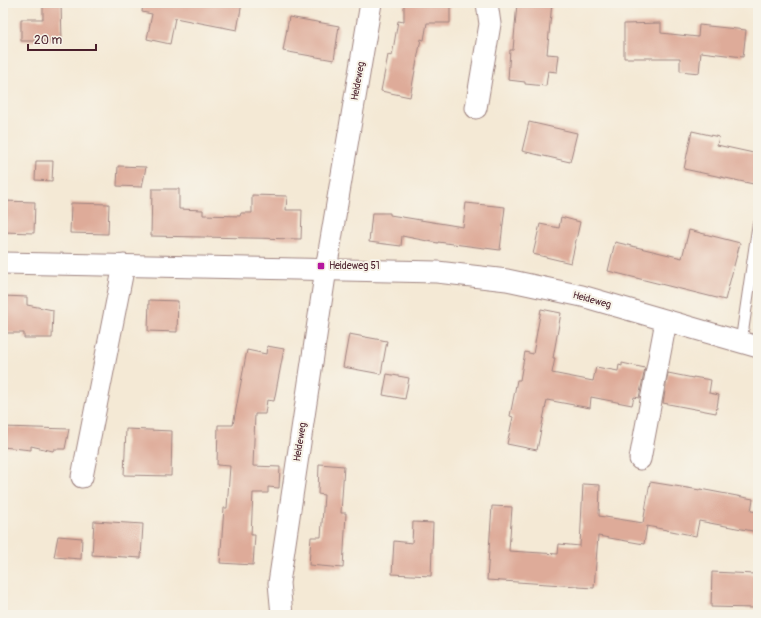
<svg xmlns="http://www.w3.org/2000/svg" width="761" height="618" font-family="Pangolin,sans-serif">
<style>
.building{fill:#deab99}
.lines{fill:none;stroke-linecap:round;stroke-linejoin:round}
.service-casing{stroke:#9f8480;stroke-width:13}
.minor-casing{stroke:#9f8480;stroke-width:23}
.service{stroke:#fff;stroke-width:11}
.minor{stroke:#fff;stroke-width:21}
.poi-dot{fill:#b5179e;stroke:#f7f3e8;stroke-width:1.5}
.labels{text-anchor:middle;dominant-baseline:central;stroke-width:4;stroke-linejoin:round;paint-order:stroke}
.street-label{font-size:10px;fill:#4a1f2b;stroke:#f7f3e8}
.poi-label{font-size:10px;fill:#4a1f2b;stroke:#f7f3e8;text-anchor:start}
</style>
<rect width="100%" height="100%" fill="#f7f3e8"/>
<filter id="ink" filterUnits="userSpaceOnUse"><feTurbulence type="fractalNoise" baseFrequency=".025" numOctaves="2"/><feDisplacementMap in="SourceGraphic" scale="8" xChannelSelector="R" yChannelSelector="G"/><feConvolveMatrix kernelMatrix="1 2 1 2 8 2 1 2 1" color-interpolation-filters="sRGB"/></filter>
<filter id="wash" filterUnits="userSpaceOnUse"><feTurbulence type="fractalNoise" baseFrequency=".012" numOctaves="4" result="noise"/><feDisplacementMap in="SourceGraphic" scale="16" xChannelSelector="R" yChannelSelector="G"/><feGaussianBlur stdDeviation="0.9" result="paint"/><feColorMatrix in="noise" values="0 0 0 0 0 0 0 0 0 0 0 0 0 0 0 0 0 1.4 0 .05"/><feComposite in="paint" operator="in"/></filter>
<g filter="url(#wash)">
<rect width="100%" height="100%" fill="#f4e9d5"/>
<g id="blocks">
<g class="building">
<polygon points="43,3 61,3 62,41 21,41 21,19 43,19"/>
<polygon points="143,3 242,3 237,30 175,18 170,44 147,39 152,14 142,12"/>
<polygon points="404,3 450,3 450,23 427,23 424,40 421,39 410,97 381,91 388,55 392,56 398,21 404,22"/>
<polygon points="517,3 552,3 547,54 559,55 557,72 548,71 546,86 525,84 525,82 508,80 510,50 513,50"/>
<polygon points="289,17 339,26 334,60 283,51"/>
<polygon points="661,23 661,33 698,37 699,25 746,30 743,57 701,52 699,73 680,71 680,58 624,58 624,24"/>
<polygon points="529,122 577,133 570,162 522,151"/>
<polygon points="692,131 719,137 717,145 758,154 758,185 684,169"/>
<polygon points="36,161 53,161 52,181 35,180"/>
<polygon points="118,166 146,167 142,187 117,186"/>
<polygon points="152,189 179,189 179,209 203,210 203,215 240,216 241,213 252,213 252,195 287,196 286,210 302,210 301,239 151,236"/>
<polygon points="3,201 35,202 34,233 3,232"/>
<polygon points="71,203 109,204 108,234 70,233"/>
<polygon points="466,203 505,207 500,250 438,242 438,243 402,236 401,246 369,242 372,213 390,213 390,215 463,227"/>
<polygon points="561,217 580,222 571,263 533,254 540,224 559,228"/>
<polygon points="689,230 740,243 725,300 608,271 615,242 682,258"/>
<polygon points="3,296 27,297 27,305 53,310 52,338 24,338 24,333 3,333"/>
<polygon points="149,300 178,301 177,332 148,331"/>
<polygon points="541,309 561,313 553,358 555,358 552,373 593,381 596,367 618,371 619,365 622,366 622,363 645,368 639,398 634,397 632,405 591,397 590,408 547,400 537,450 507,444 513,417 510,416 517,380 520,380 525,352 533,354"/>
<polygon points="349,334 387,341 381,374 343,367"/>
<polygon points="267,346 284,349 274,401 267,400 265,414 255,414 253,466 280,467 279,488 268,487 268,493 253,493 251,535 255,535 253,565 220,563 224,508 227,508 230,466 217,465 218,425 233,425 247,350 266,354"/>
<polygon points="668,373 693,378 693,377 711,380 709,393 719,395 716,413 663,403"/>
<polygon points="387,374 409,378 405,399 383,395"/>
<polygon points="3,427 69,429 65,449 54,449 53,451 31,446 31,450 3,447"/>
<polygon points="126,429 172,431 171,476 124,475"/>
<polygon points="319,464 344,466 341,513 346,513 343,568 309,565 311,537 321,537 324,495 318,494"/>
<polygon points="650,482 700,490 700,489 753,499 751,511 758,512 758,532 699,521 696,536 647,526 644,544 598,536 594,588 578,587 578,586 487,580 492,506 512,507 509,551 558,554 559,544 580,546 583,484 600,485 599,516 643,523"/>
<polygon points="94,521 143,524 141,558 92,555"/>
<polygon points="413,522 433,523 431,576 392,574 394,541 412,543"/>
<polygon points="58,536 82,538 81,559 54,557"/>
<polygon points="712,572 755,574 755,608 711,607"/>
</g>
</g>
</g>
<g filter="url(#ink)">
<use href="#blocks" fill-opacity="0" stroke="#9f8480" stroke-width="1"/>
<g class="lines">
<defs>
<polyline id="service" points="741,342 758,226"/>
<g id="minor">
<polyline points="476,108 490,24 487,3"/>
<polyline points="3,263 437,272 507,280 582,296 758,347"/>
<polyline points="640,459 666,321"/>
<polyline points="82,477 124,265"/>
<polyline points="282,615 279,583 326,269 371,3"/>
</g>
</defs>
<use href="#service" class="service-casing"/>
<use href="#minor" class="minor-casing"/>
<use href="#service" class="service"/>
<use href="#minor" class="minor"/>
</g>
</g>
<rect class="poi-dot" x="317" y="262" width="8" height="8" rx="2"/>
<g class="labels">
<g class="street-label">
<text transform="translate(358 81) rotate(-80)">Heideweg</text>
<text transform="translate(592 300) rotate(15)">Heideweg</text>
<text transform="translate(300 442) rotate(-81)">Heideweg</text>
</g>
<g class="poi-label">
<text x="329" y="266">Heideweg 51</text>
</g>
</g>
<rect width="761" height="618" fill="none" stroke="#f7f3e8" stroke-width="16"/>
<path d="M28 44v6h68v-6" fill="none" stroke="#4a1f2b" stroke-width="2"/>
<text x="34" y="44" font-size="12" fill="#4a1f2b" stroke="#f7f3e8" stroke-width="3" paint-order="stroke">20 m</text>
</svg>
